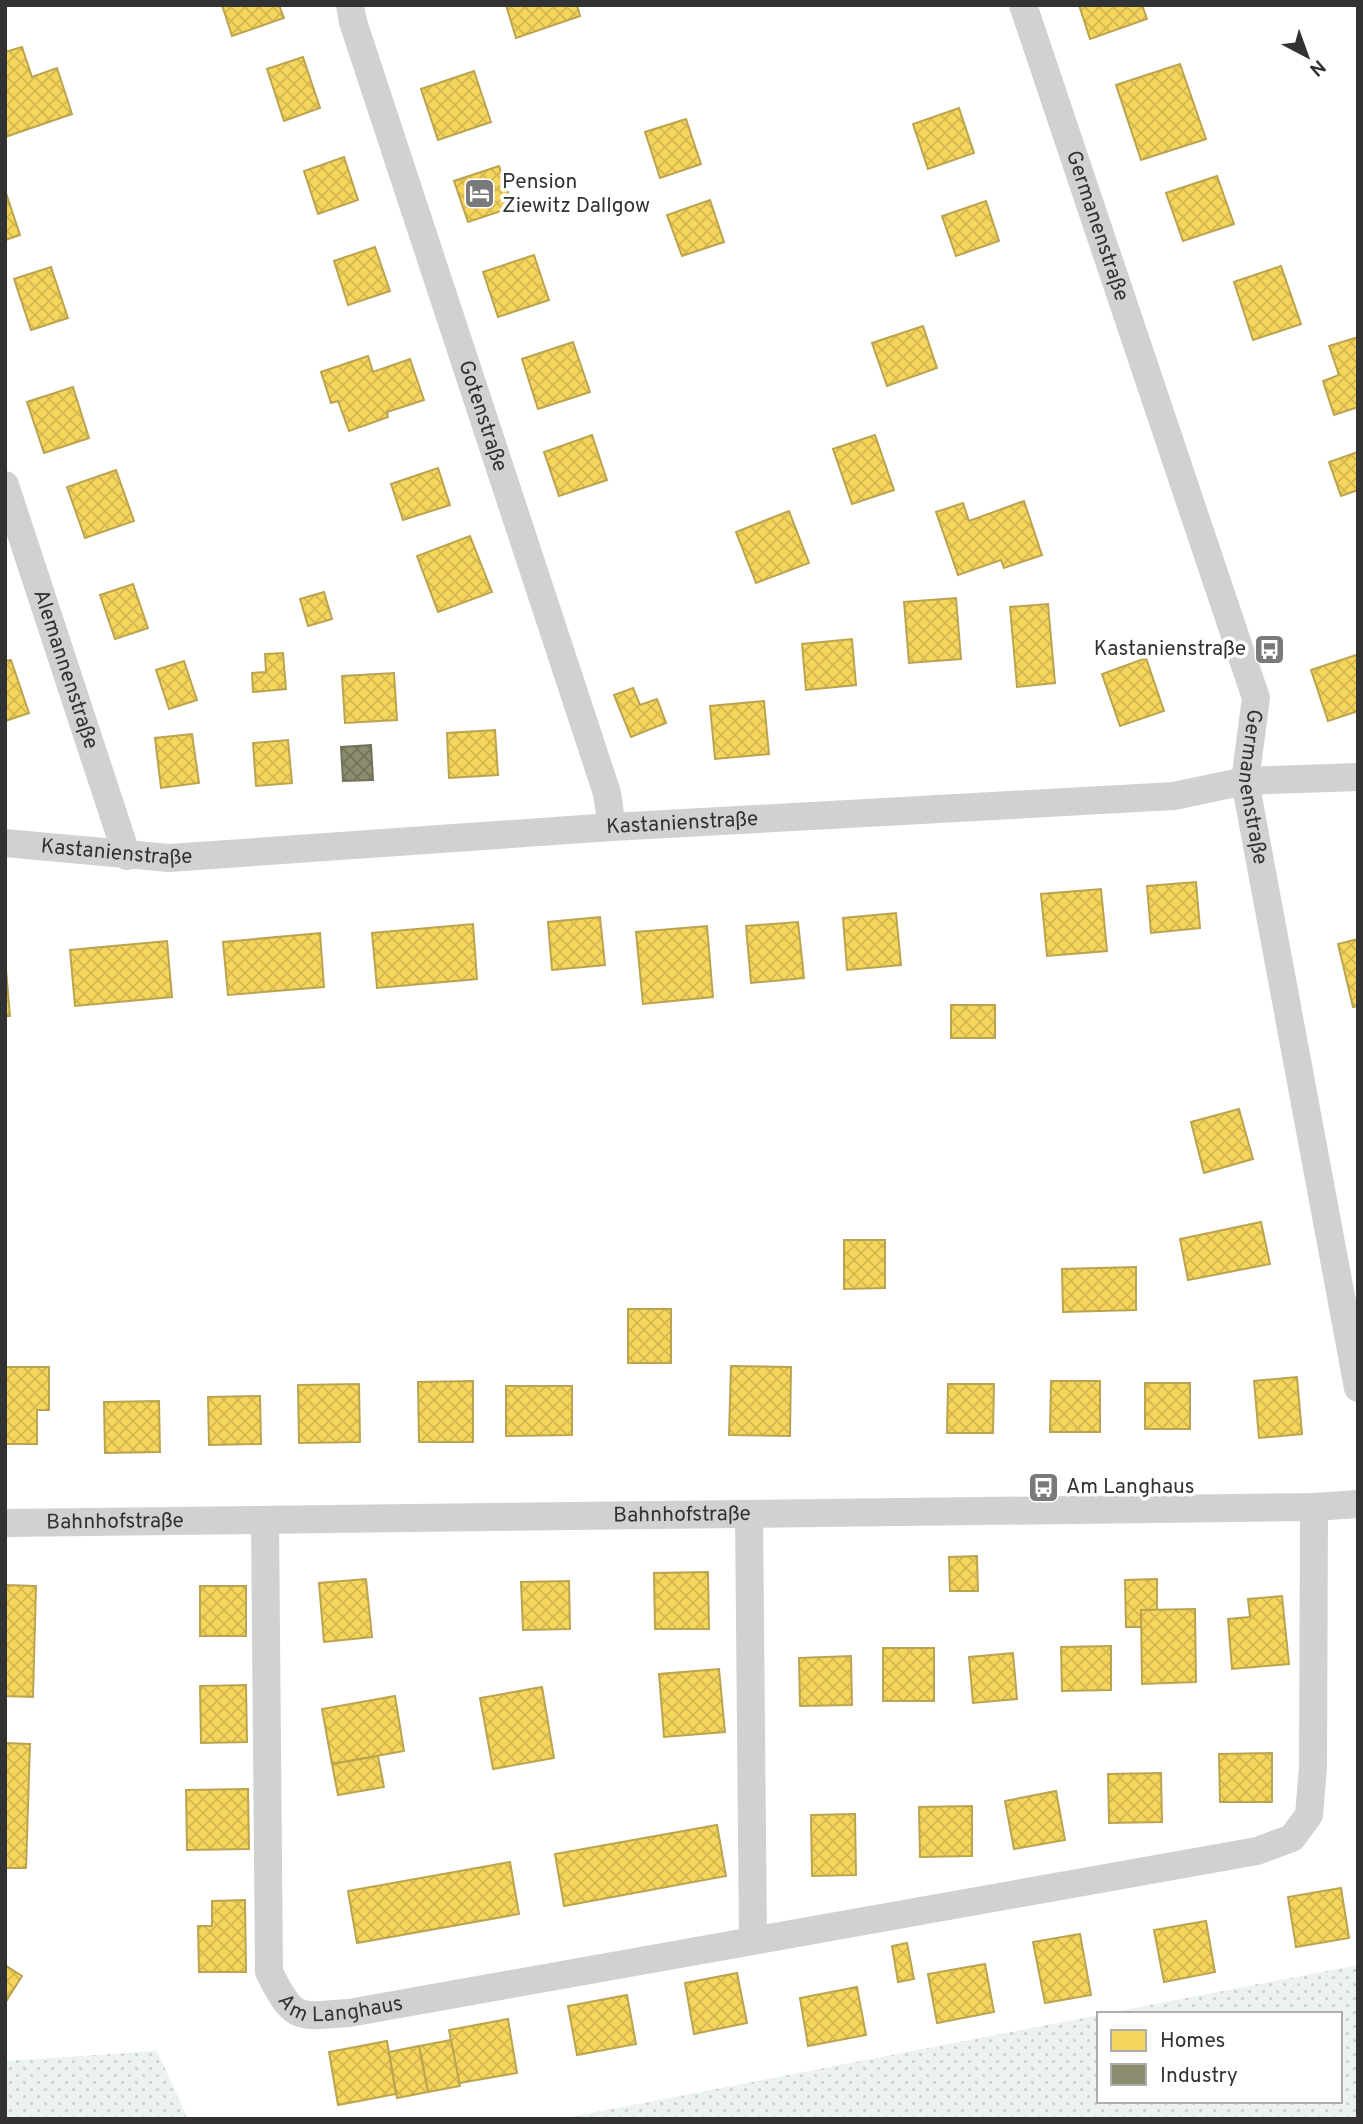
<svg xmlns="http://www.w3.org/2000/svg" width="1363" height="2124" font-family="Overpass,sans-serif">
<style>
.grass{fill:url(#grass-dots)}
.homes{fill:url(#homes-cross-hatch);stroke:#bba44f;stroke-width:2}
.industry{fill:url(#industry-cross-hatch);stroke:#71715c;stroke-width:2}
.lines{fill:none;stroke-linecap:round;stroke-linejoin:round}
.minor{stroke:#d1d1d1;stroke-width:28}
.labels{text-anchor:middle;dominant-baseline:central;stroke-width:7;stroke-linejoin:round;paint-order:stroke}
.poi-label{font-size:21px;fill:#323232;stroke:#fff;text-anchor:start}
.street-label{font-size:21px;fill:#323232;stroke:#fff}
</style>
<defs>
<pattern id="grass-dots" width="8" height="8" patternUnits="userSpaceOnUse" patternTransform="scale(1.75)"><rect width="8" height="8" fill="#ecf1f2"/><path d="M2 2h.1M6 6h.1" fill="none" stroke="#cbcfd0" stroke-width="1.8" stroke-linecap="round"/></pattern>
<pattern id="homes-cross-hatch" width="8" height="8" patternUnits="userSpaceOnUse" patternTransform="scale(1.75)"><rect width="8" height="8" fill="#f6d55c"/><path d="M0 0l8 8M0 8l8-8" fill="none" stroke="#d3b750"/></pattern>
<pattern id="industry-cross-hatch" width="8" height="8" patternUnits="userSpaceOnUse" patternTransform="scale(1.75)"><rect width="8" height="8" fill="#8c8c6e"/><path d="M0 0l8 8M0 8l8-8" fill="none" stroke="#73735b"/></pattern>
</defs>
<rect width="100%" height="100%" fill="#fff"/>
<g class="grass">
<polygon points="1358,1965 1358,2119 560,2119 1099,2015 1099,2101 1340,2101 1340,2014 1103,2014"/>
<polygon points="157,2051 188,2119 5,2119 5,2061"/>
</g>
<g class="homes">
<polygon points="222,5 279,5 284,18 232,36"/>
<polygon points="506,5 577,5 580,16 516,38"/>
<polygon points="1079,5 1142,5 1147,19 1090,39"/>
<polygon points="22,47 32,77 57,68 72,114 5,137 5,52"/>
<polygon points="303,57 320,108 284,121 267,69"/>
<polygon points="1180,64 1206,139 1141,160 1116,85"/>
<polygon points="474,71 491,122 438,140 421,89"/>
<polygon points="959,108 974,153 928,169 913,124"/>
<polygon points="686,119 701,164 660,178 645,132"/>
<polygon points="344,157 358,200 318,214 304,171"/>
<polygon points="499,166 513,207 468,222 454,181"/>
<polygon points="1217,176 1234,224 1183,241 1166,193"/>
<polygon points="6,193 20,235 5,240 5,193"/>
<polygon points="710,200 724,242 682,256 667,215"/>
<polygon points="986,201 999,241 956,256 942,216"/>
<polygon points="375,247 390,291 348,305 334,261"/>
<polygon points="534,255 549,300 498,317 483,272"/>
<polygon points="1281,266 1301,324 1253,340 1234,282"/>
<polygon points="51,267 68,318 31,330 14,279"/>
<polygon points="923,326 937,368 887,386 872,343"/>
<polygon points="1358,337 1358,407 1334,415 1323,381 1339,375 1329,346"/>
<polygon points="573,342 590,392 538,409 522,359"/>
<polygon points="368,356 373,372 410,359 424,400 387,412 388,417 349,431 338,401 331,403 321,372"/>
<polygon points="73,387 89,438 44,453 27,402"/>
<polygon points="592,435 607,480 559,496 544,452"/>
<polygon points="875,435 894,490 852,504 833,449"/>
<polygon points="1358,452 1358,490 1341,496 1329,462"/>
<polygon points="438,468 450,505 403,520 391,484"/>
<polygon points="116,470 134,521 85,538 67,487"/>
<polygon points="1024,501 1042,555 1004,568 1001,560 958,575 936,512 963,503 969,521"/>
<polygon points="789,511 809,563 756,583 736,532"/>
<polygon points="470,536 492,592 438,612 417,556"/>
<polygon points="133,584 148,628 115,639 100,595"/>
<polygon points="324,592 332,619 308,626 300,599"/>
<polygon points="956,598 961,659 909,663 904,602"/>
<polygon points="1048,604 1055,683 1017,687 1010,607"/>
<polygon points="852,639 856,685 806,690 802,644"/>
<polygon points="283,653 286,689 253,692 252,673 266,672 265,654"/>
<polygon points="1356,655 1358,662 1358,711 1328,721 1311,670"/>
<polygon points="1146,658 1164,711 1120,726 1102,674"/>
<polygon points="11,660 29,713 5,721 5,661"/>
<polygon points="184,661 197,700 169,709 156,670"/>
<polygon points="394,673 397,720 345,723 342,676"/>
<polygon points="633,688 640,705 657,699 666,723 631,737 614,695"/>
<polygon points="764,701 769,754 715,759 710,706"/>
<polygon points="495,730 498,775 449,778 447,733"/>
<polygon points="192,734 199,783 161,788 155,738"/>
<polygon points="288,740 292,783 256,786 253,743"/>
<polygon points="1196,882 1200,928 1151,933 1147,886"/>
<polygon points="1101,889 1107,951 1047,956 1041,894"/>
<polygon points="896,913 901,965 847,970 843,918"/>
<polygon points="600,917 605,965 552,970 548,922"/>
<polygon points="798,922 804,978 751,983 746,926"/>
<polygon points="473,924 477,979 377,988 372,933"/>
<polygon points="707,926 713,997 643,1004 636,932"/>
<polygon points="320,933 324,987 228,995 223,942"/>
<polygon points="1358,939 1358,1006 1353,1007 1338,944"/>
<polygon points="167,941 172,997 75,1006 70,950"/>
<polygon points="5,958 10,1016 5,1016"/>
<rect x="951" y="1005" width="44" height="33"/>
<polygon points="1239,1109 1253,1159 1204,1173 1191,1122"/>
<polygon points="1261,1222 1270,1264 1188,1280 1180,1239"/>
<polygon points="844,1240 885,1240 885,1288 844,1289"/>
<polygon points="1136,1267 1136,1310 1063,1312 1062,1269"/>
<rect x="628" y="1309" width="43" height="54"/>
<polygon points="731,1366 791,1367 790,1436 729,1435"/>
<polygon points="5,1367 49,1367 49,1410 37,1410 37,1444 5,1444"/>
<polygon points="1297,1377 1302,1434 1259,1438 1254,1381"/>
<polygon points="473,1381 473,1442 419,1442 418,1382"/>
<polygon points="1051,1381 1100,1381 1100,1432 1050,1432"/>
<rect x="1145" y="1383" width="45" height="46"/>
<polygon points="359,1384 360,1442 299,1443 298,1385"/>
<polygon points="948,1384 994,1384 993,1433 947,1433"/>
<polygon points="506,1386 572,1386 572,1435 506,1436"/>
<polygon points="260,1396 261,1444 209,1445 208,1397"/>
<polygon points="159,1401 160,1452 105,1453 104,1402"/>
<polygon points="977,1556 978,1591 950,1591 949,1557"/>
<polygon points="708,1572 709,1629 655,1629 654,1573"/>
<polygon points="366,1579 372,1637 324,1642 319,1583"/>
<polygon points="1157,1579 1157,1610 1141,1610 1142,1627 1126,1627 1125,1580"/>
<polygon points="569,1581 570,1629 523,1630 521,1582"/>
<polygon points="5,1585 36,1586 33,1697 5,1696"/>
<rect x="200" y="1586" width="46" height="50"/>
<polygon points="1282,1596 1289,1664 1232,1669 1228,1619 1250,1617 1248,1599"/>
<polygon points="1195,1609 1196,1682 1142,1684 1141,1610"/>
<polygon points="1111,1646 1111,1690 1062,1691 1061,1647"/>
<rect x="883" y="1648" width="51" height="53"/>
<polygon points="1013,1653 1017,1699 973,1703 969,1657"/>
<polygon points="851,1656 852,1705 800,1706 799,1658"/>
<polygon points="719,1669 725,1732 664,1737 659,1674"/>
<polygon points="246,1685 247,1742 201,1743 200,1686"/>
<polygon points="542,1687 554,1758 493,1769 480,1698"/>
<polygon points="395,1696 404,1751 332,1764 322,1709"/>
<polygon points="5,1743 30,1744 26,1868 5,1868"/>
<polygon points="1272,1753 1272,1802 1220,1802 1219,1754"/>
<polygon points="378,1756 384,1787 338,1795 332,1764"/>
<polygon points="1161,1773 1162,1822 1109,1823 1108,1774"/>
<polygon points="248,1789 249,1849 187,1850 186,1790"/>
<polygon points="1056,1791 1065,1840 1014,1849 1005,1801"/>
<polygon points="972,1806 972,1856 920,1857 919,1807"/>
<polygon points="855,1814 856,1875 812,1876 811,1815"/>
<polygon points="717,1825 726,1876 564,1906 555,1854"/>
<polygon points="510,1862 519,1914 357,1943 348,1891"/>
<polygon points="1341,1888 1349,1938 1296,1947 1288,1897"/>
<polygon points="245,1900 246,1972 199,1972 198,1926 212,1926 212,1901"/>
<polygon points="1206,1921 1215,1972 1164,1982 1154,1930"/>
<polygon points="1080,1934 1091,1995 1045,2003 1033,1942"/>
<polygon points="907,1943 914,1979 898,1982 892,1946"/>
<polygon points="985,1964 994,2012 937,2023 928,1974"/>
<polygon points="5,1965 22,1976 5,2003"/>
<polygon points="737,1973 747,2023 694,2034 685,1983"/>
<polygon points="857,1987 866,2035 808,2046 800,1998"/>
<polygon points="627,1995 636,2044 577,2055 568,2006"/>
<polygon points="508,2019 517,2073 459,2083 449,2030"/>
<polygon points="451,2040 460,2086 428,2092 419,2046"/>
<polygon points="387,2041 396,2094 338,2105 329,2052"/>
<polygon points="419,2046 428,2092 397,2098 389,2052"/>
</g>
<polygon class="industry" points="371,745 373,780 343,781 341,747"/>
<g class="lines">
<g class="minor">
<path id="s1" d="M350 5 353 22 607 793 612 827"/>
<path id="s2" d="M1023 5 1256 698 1245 781 1358 1388"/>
<path id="s3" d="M5 485 127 856"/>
<path id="s4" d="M5 843 169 858 612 827 1174 796 1245 781 1358 777"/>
<polyline points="749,1514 753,1941"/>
<path id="s5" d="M265 1520 269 1972C294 2021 296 2017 349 2013L1257 1851 1292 1838 1309 1815 1313 1767 1314 1507"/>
<path id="s6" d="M5 1523 1314 1507 1358 1504"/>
</g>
</g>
<defs>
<symbol id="hotel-square" viewBox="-11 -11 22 22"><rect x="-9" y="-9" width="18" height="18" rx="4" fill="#7a7a7a" stroke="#fff"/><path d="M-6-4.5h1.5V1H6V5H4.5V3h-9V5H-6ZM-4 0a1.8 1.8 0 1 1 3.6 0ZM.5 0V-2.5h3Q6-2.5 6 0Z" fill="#fff"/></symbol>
<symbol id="bus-square" viewBox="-11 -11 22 22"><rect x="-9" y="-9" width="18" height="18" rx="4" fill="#7a7a7a" stroke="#fff"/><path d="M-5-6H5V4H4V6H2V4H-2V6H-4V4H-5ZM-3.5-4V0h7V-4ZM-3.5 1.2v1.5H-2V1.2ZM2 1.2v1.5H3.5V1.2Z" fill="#fff"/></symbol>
</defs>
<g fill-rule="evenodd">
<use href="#hotel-square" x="462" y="176" width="35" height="35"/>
<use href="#bus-square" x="1252" y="632" width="35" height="35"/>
<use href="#bus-square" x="1026" y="1470" width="35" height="35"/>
</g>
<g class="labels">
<g class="poi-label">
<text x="502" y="182">Pension<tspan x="502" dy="24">Ziewitz Dallgow</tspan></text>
<text x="1246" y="649" text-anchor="end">Kastanienstraße</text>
<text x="1066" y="1487">Am Langhaus</text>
</g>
<g class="street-label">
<text stroke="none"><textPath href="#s2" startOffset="233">Germanenstraße</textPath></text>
<text stroke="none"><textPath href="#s1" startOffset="432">Gotenstraße</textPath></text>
<text stroke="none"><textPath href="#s3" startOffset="194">Alemannenstraße</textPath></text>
<text stroke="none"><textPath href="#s2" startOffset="821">Germanenstraße</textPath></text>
<text stroke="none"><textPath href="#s4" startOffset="679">Kastanienstraße</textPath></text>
<text stroke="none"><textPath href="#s4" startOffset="112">Kastanienstraße</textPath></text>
<text stroke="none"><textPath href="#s6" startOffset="677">Bahnhofstraße</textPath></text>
<text stroke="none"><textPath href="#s6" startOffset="110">Bahnhofstraße</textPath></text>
<text stroke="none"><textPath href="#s5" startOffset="544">Am Langhaus</textPath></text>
</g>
</g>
<rect width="1363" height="2124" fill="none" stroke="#323232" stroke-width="14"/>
<rect x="1097" y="2012" width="245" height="91" fill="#ffffff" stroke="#adadad" stroke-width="2"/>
<rect x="1111" y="2030" width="35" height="21" fill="#f6d55c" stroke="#adadad" stroke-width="2"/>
<text x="1160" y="2047" font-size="21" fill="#323232">Homes</text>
<rect x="1111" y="2064" width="35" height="21" fill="#8c8c6e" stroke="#adadad" stroke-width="2"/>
<text x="1160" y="2082" font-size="21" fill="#323232">Industry</text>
<g transform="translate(1307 56) rotate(139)" stroke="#ffffff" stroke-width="5" paint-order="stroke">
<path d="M0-5L12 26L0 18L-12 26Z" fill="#323232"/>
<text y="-10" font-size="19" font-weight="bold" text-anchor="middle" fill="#323232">N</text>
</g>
</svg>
